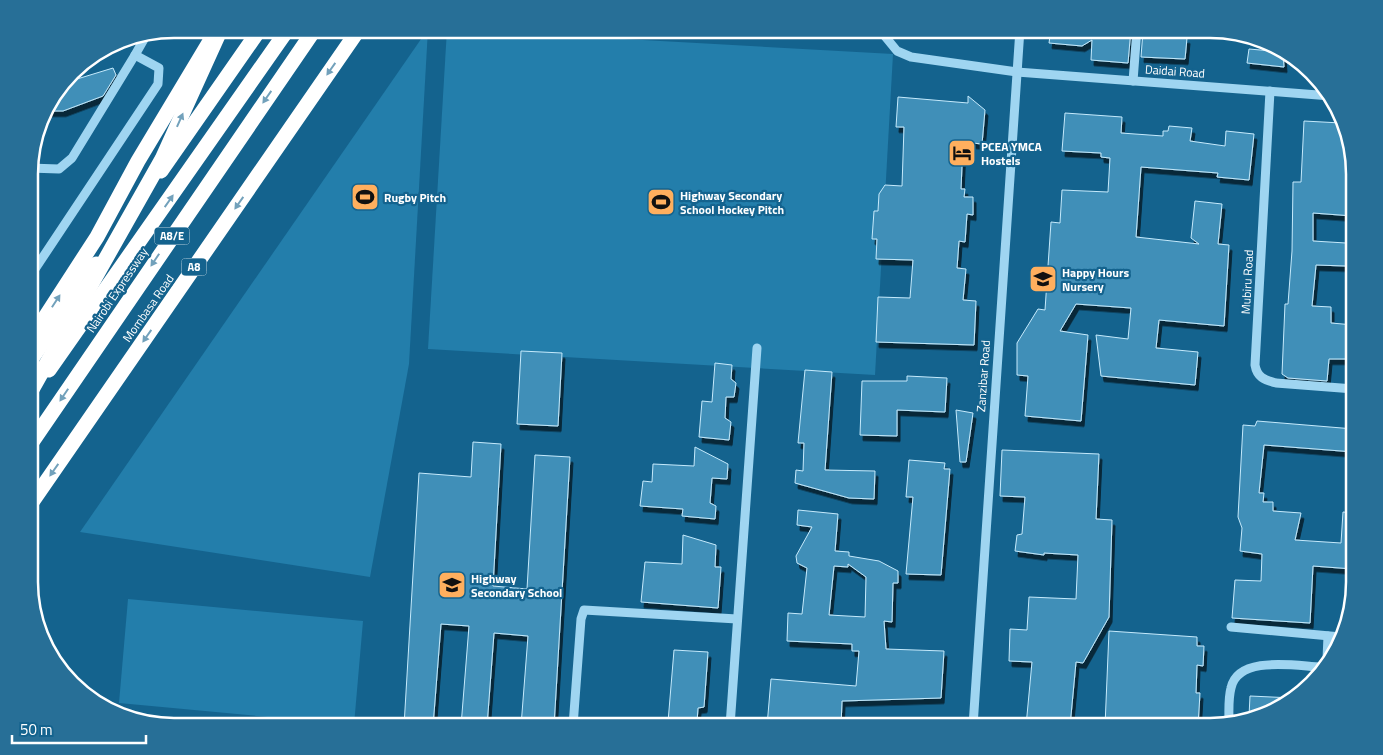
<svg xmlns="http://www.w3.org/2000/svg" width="1383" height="755" font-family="'Titillium Web',sans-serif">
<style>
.green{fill:#237eab}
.building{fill:#418fb8;stroke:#c5eafc;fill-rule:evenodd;filter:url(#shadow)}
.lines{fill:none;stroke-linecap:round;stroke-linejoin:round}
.minor{stroke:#9fd5f1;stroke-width:9}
.highway{stroke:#fff;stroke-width:15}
.highway-bridge{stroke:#fff;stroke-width:15}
.oneway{fill:#72a1bb}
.labels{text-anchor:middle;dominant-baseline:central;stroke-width:4.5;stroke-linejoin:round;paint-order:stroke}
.shield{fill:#14638e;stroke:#b8d0dd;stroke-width:1}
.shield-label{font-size:11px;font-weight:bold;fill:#fff}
.street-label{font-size:12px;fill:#fff;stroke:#14638e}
.poi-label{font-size:12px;font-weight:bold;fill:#fff;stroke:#14638e;text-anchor:start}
.rim{fill:none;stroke:#fff;stroke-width:2.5}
</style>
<defs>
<filter id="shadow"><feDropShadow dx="3" dy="5.5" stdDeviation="0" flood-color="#0009"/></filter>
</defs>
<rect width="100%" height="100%" fill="#14638e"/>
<g class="green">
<polygon points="428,29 409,364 370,577 80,532"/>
<polygon points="447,29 893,54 875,375 428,349"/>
<polygon points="128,599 363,621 354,725 119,703"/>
</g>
<g class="building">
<polygon points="1051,29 1131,29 1128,63 1091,60 1092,40 1082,46 1049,43"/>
<polygon points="1143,31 1179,33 1178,38 1187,38 1185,59 1141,57"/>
<polygon points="1249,49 1283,52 1284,67 1247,63"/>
<polygon points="113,68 116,75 103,96 63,111 43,111 64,83"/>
<polygon points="968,96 985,110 982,144 963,142 961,189 965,189 964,197 973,197 973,215 967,214 965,242 959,241 957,268 966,269 963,300 976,301 974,345 876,342 878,297 910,298 913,260 876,259 877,239 872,239 874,211 878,211 879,194 885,185 902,186 904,127 896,127 898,97 968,103"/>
<polygon points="1065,113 1122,117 1121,133 1163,136 1163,131 1168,131 1169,126 1192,128 1190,141 1225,146 1226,131 1254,134 1249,180 1217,177 1218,173 1141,167 1136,237 1199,244 1191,238 1195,201 1222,204 1218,244 1229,245 1224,326 1159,320 1156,348 1198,352 1195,385 1101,376 1096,335 1128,339 1131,308 1076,304 1060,331 1088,335 1081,421 1025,416 1028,376 1017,375 1017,343 1038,309 1045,310 1051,222 1060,223 1062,190 1108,192 1110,158 1101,157 1101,153 1062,151"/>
<polygon points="1304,121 1341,123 1353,155 1353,216 1313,213 1313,241 1346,243 1346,266 1316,265 1312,306 1331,307 1331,323 1354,325 1354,359 1329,359 1327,381 1288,378 1282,374 1285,304 1288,304 1292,251 1293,182 1301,182"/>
<polygon points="521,351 562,353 558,426 517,424"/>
<polygon points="715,363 732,365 731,379 736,383 734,397 726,397 725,418 731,422 729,440 699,437 702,401 712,402"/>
<polygon points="805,370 832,372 825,470 875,471 874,499 849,498 795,483 796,470 803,471 804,443 798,443"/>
<polygon points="907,376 947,378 945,412 897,410 897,436 860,435 862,381 907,381"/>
<polygon points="956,410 973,413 966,462 960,462"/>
<polygon points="1257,421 1354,429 1354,452 1264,445 1259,493 1264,493 1263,502 1273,502 1273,511 1301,513 1295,540 1341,543 1343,512 1354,513 1353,569 1313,566 1310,623 1232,618 1235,580 1261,581 1262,554 1240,551 1242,528 1238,517 1243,425 1255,426"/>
<polygon points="473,442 501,444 493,586 527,589 535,455 570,457 554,726 521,726 528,636 494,633 487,726 461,726 469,626 441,624 433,726 404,726 419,473 471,477"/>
<polygon points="695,447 728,464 727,479 712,478 710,503 716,506 715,519 682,516 683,509 640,506 643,481 652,482 653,464 694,466"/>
<polygon points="1002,450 1099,454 1096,519 1112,520 1109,617 1083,663 1076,662 1070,726 1026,726 1032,662 1009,661 1010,629 1027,630 1029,597 1076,599 1078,555 1044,553 1044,555 1015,551 1017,535 1022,534 1025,497 1000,496"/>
<polygon points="909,460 945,463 944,469 950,469 941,575 906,574 913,497 906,497"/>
<path d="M798 510 838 514 835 551 849 552V556L879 561 898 571V583H893L892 622 884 621 886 649 944 651 941 698 842 701 841 726H767L771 679 856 686 859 651H852V644L787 641 788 613 802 614 807 568 797 563 796 556 812 527 797 525ZM848 564 866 577 865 617 829 615 834 566 848 567Z"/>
<polygon points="683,535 716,545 715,567 721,567 718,608 641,602 645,562 682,564"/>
<polygon points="1109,631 1197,637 1197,646 1204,646 1203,666 1197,665 1196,693 1200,693 1198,726 1105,726"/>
<polygon points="674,650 708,652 704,707 698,708 697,722 668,722"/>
<polygon points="1250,696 1293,698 1290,702 1249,716"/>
</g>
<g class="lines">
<g class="minor">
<polyline points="879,29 897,51 911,57 1017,72 1331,96"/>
<polyline points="1133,81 1137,29"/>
<path d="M1270 91 1255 365C1257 377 1264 380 1276 383L1354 389"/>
<polyline points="29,168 59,169 72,158 135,55"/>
<polyline points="29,278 158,84 159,68 135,55 147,34"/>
<polyline points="1231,627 1341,637"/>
<polyline points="1327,659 1328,636"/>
<path d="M1229 723C1229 711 1228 699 1231 688 1238 655 1295 666 1321 667"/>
<polyline points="573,726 581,619 584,610 737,619"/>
<polyline points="730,726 757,348"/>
<polyline points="973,726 1020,29"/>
</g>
<g class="highway">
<polyline points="161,171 260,29"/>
<polyline points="29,342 97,237 138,161 210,41"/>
<polyline points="30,361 96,264"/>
<polyline points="49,370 288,29"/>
<polyline points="30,445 315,29"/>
<polyline points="30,505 359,29"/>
</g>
<polyline class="highway-bridge" points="30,393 162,159 221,29"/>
</g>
<defs><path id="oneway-solid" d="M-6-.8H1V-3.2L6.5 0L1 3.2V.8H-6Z" transform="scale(1.25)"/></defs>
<g class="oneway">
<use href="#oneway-solid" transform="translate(331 69) rotate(125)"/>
<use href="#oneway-solid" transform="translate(267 97) rotate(125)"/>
<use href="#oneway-solid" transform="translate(180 120) rotate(-66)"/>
<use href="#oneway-solid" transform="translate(169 201) rotate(-55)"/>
<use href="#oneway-solid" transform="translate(239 203) rotate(125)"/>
<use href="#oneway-solid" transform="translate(155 260) rotate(124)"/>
<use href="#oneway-solid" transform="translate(56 301) rotate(-57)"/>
<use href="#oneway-solid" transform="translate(147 336) rotate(125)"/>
<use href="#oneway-solid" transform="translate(64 395) rotate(124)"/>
<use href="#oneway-solid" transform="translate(54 470) rotate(125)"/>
</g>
<defs>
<symbol id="hotel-square" viewBox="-11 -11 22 22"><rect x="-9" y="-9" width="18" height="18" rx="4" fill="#ffaf5e" stroke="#14638e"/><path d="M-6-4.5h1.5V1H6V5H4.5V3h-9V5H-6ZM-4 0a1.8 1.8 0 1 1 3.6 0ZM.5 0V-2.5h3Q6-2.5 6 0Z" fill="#111"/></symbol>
<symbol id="stadium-square" viewBox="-11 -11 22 22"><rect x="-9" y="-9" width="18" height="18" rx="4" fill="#ffaf5e" stroke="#14638e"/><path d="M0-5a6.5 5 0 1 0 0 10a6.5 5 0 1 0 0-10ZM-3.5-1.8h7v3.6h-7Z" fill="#111"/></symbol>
<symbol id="school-square" viewBox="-11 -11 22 22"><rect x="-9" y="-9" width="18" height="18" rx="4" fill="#ffaf5e" stroke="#14638e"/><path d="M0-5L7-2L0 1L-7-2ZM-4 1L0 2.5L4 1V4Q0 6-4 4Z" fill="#111"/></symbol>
</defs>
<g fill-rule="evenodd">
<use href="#hotel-square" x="946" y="137" width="32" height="32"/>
<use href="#stadium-square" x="349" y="181" width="32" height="32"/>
<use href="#stadium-square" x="645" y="186" width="32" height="32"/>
<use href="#school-square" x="1027" y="263" width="32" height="32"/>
<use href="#school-square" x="436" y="569" width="32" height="32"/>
</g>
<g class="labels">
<g class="shield">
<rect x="154.5" y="227.5" width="35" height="17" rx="4"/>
<rect x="181.5" y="258.5" width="25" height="17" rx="4"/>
</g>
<g class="shield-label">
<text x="172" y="236">A8/E</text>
<text x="194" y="267">A8</text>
</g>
<g class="street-label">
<text transform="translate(1175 71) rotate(4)">Daidai Road</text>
<text transform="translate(1247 282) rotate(-87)">Mubiru Road</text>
<text transform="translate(117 290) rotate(-56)">Nairobi Expressway</text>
<text transform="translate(148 308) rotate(-55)">Mombasa Road</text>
<text transform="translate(983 376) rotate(-86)">Zanzibar Road</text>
</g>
<g class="poi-label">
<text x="981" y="146">PCEA YMCA<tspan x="981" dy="14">Hostels</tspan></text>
<text x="680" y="195">Highway Secondary<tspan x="680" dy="14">School Hockey Pitch</tspan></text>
<text x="384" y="197">Rugby Pitch</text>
<text x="1062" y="272">Happy Hours<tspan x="1062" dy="14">Nursery</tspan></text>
<text x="471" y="578">Highway<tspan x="471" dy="14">Secondary School</tspan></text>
</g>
</g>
<path d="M0 0H1383V755H0ZM174 38H1210A136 136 0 0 1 1346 174V582A136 136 0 0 1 1210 718H174A136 136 0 0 1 38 582V174A136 136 0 0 1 174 38Z" fill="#276f97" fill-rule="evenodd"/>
<path class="rim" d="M174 38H1210A136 136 0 0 1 1346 174V582A136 136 0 0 1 1210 718H174A136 136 0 0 1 38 582V174A136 136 0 0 1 174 38Z"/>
<path d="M12 735v8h134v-8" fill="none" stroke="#ffffff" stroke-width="2.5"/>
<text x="20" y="735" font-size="15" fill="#ffffff" stroke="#14638e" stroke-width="4" paint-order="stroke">50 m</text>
</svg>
